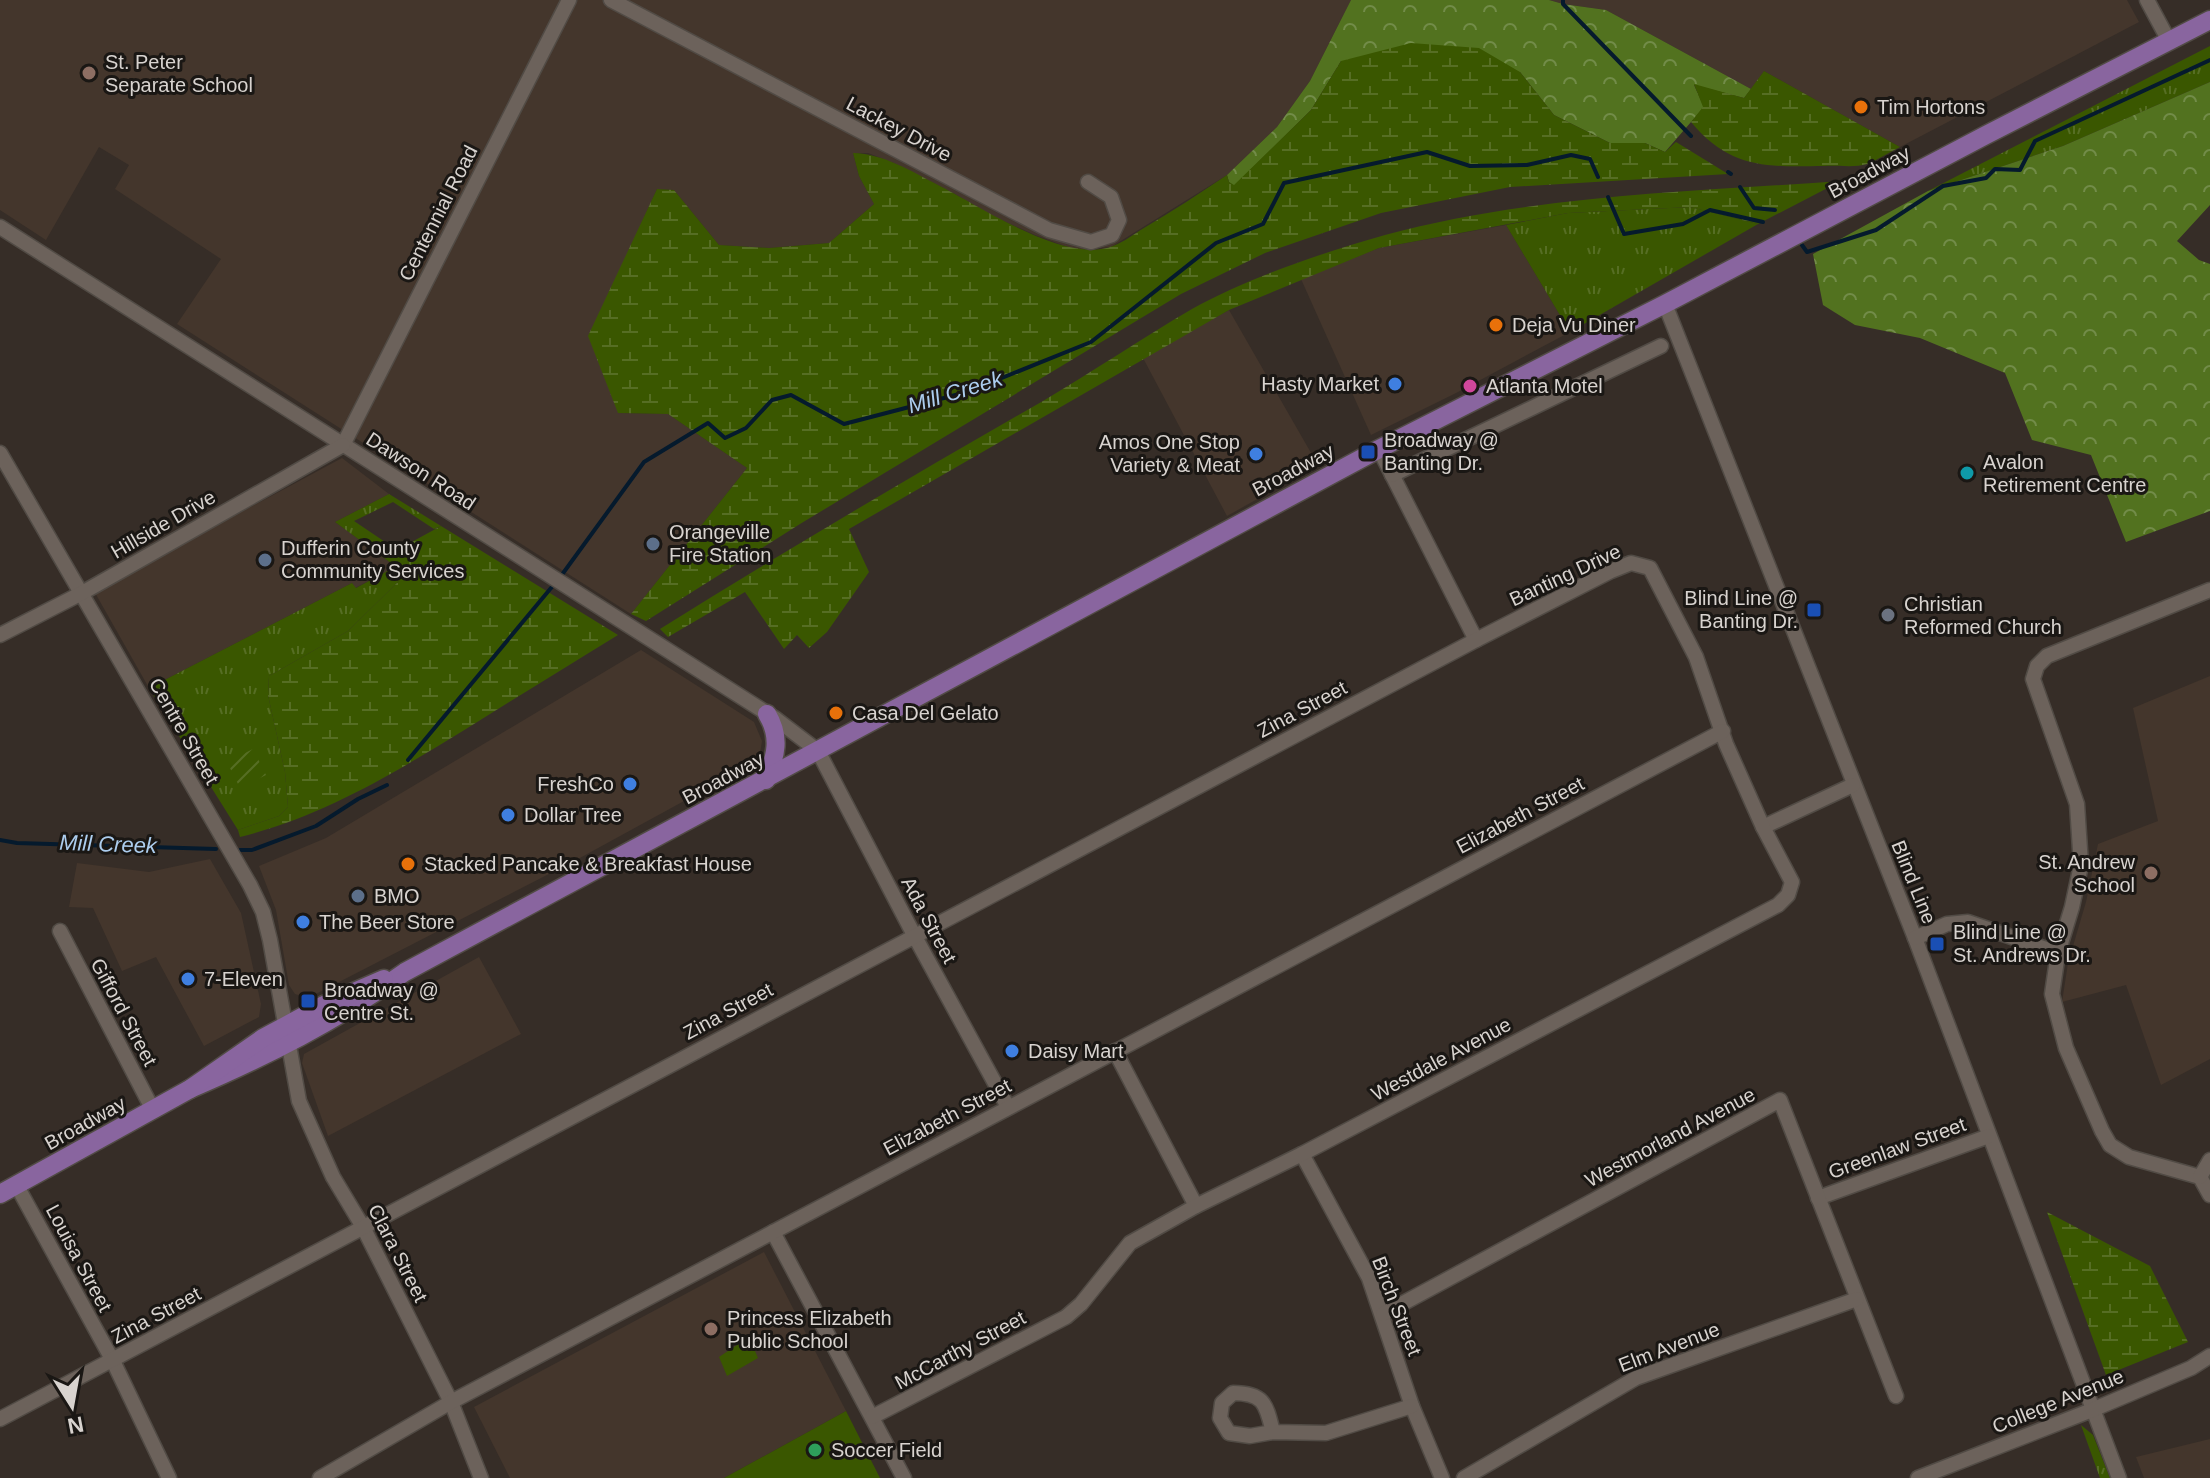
<svg xmlns="http://www.w3.org/2000/svg" width="2210" height="1478" font-family="Helvetica,sans-serif">
<style>
.built{fill:#44362c}
.grass{fill:url(#grass-tufts)}
.forest{fill:url(#forest-crowns)}
.wetland{fill:url(#wetland-marsh)}
.park{fill:#3a5700}
.garden{fill:url(#garden-furrows)}
.lines{fill:none;stroke-linecap:round;stroke-linejoin:round}
.stream{stroke:#051a2d;stroke-width:4}
.minor-casing{stroke:#514b45;stroke-width:17}
.major-casing{stroke:#514b45;stroke-width:21}
.minor{stroke:#6c625b;stroke-width:14}
.major{stroke:#89659f;stroke-width:18}
.education-dot{fill:#8d6e63;stroke:#1a1714;stroke-width:3}
.food-dot{fill:#e8710a;stroke:#1a1714;stroke-width:3}
.shop-dot{fill:#3f7fe0;stroke:#1a1714;stroke-width:3}
.hotel-dot{fill:#d1479c;stroke:#1a1714;stroke-width:3}
.transit-dot{fill:#1a4fb4;stroke:#1a1714;stroke-width:3}
.culture-dot{fill:#0f9aa8;stroke:#1a1714;stroke-width:3}
.service-dot{fill:#5c6f8a;stroke:#1a1714;stroke-width:3}
.worship-dot{fill:#6b7280;stroke:#1a1714;stroke-width:3}
.leisure-dot{fill:#2e9e5b;stroke:#1a1714;stroke-width:3}
.labels{text-anchor:middle;dominant-baseline:central;stroke-width:6;stroke-linejoin:round;paint-order:stroke}
.poi-label{font-size:20px;fill:#d8d3cf;stroke:#1a1714;text-anchor:start}
.street-label{font-size:20px;fill:#d8d3cf;stroke:#1a1714}
.water-label{font-size:22px;font-style:italic;fill:#accdee;stroke:#1a1714}
</style>
<defs>
<pattern id="grass-tufts" width="24" height="20" patternUnits="userSpaceOnUse" patternTransform="scale(2)"><rect width="24" height="20" fill="#3a5700"/><path d="M3 7l-1-3M5 7V3M7 7l1-3M15 17l-1-3M17 17v-4M19 17l1-3" fill="none" stroke="#566e24"/></pattern>
<pattern id="forest-crowns" width="20" height="18" patternUnits="userSpaceOnUse" patternTransform="scale(2)"><rect width="20" height="18" fill="#52721f"/><path d="M2 6a3 3 0 1 1 6 0M12 15a3 3 0 1 1 6 0" fill="none" stroke="#728c49"/></pattern>
<pattern id="wetland-marsh" width="20" height="14" patternUnits="userSpaceOnUse" patternTransform="scale(2)"><rect width="20" height="14" fill="#3a5700"/><path d="M1 5h8M5 5V1M11 12h8M15 12V8" fill="none" stroke="#566e24"/></pattern>
<pattern id="garden-furrows" width="10" height="10" patternUnits="userSpaceOnUse" patternTransform="scale(2)"><rect width="10" height="10" fill="#3a5700"/><path d="M-1 1l2-2M0 10L10 0M9 11l2-2" fill="none" stroke="#566e24"/></pattern>
</defs>
<rect width="100%" height="100%" fill="#362d27"/>
<g class="built">
<polygon points="0,0 1351,0 1310,81 1277,127 1227,175 1111,247 1076,250 1035,235 990,215 955,194 896,164 868,153 853,153 859,176 874,204 829,243 769,248 719,245 674,190 657,189 630,248 618,413 668,414 747,468 631,614 177,324 221,259 115,189 129,165 99,147 46,240 0,210"/>
<polygon points="1549,0 2127,0 2139,22 1900,147 1764,71 1751,89 1606,10 1563,4"/>
<polygon points="1506,225 1570,332 1456,393 1371,435 1301,279 1379,248"/>
<polygon points="1229,310 1318,465 1227,516 1143,358"/>
<polygon points="342,458 389,494 335,522 391,563 394,568 355,588 352,583 149,688 94,591"/>
<polygon points="641,650 754,722 762,741 759,760 578,859 308,998 295,994 289,985 276,910 259,866 326,838"/>
<polygon points="2210,676 2210,1059 2161,1085 2126,985 2062,1002 2068,963 2086,902 2098,844 2158,821 2133,708"/>
<polygon points="210,859 241,913 261,1004 259,1017 204,1046 156,957 122,971 93,908 69,907 77,863 149,872"/>
<polygon points="479,957 521,1034 328,1136 302,1063 304,1054"/>
<polygon points="764,1252 846,1411 724,1478 510,1478 474,1407"/>
<polygon points="2210,1439 2210,1478 2144,1478 2136,1457"/>
</g>
<g class="grass">
<polygon points="2210,46 2210,82 2063,146 1928,191"/>
<polygon points="1690,207 1758,224 1570,332 1506,225 1568,213"/>
<polygon points="389,494 441,526 434,529 393,502 354,521 397,550 404,576 348,631 269,676 268,695 285,772 288,807 279,816 238,830 149,688 352,583 356,588 393,568 391,563 335,522"/>
<polygon points="2081,1425 2093,1435 2110,1478 2100,1478"/>
</g>
<g class="forest">
<polygon points="1351,0 1549,0 1563,4 1606,10 1751,89 1744,98 1694,85 1704,107 1665,152 1645,143 1610,143 1554,115 1520,72 1341,61 1311,110 1234,186 1229,182 1227,175 1277,127 1310,81"/>
<polygon points="2210,82 2210,205 2177,241 2199,260 2210,264 2210,511 2126,542 2091,455 2032,440 2005,373 1920,338 1855,325 1823,305 1813,254 1928,191 2063,146"/>
</g>
<g class="wetland">
<path d="M1411 43 1479 48 1520 72 1554 115 1610 143H1645L1665 152 1676 142 1728 174 1510 187 1381 213 1265 253 1181 294 800 524 646 621 631 614 747 468 668 414 618 413 588 336 657 189 674 190 719 245 769 248 829 243 874 204 859 176 853 153C884 154 911 171 938 185 980 206 1066 265 1113 246 1124 242 1134 234 1144 228 1173 211 1200 193 1227 175L1229 182 1234 185 1311 110 1341 61Z"/>
<path d="M1764 71 1900 147C1890 152 1879 159 1867 164 1855 168 1837 165 1824 166 1767 167 1730 169 1691 122L1703 107 1694 84 1744 98Z"/>
<path d="M1841 181 1758 224 1690 207 1568 213 1379 248 1229 310 849 529 869 572 827 632 809 648 797 635 784 649 745 592 668 637 660 629C786 550 914 475 1043 401 1094 371 1142 338 1192 309 1248 278 1324 252 1385 235 1533 195 1689 192 1841 181Z"/>
<path d="M441 526 618 635C568 666 517 697 466 729 394 773 324 816 240 837L238 830 279 816 288 807 285 772 268 695 269 676 348 631 403 577 397 550Z"/>
<polygon points="2047,1212 2150,1266 2188,1342 2106,1375"/>
</g>
<g class="park">
<polygon points="749,1337 758,1358 727,1376 719,1357"/>
<polygon points="846,1411 880,1478 724,1478"/>
</g>
<polygon class="garden" points="253,749 266,775 240,788 227,762"/>
<g class="lines">
<g class="stream">
<polyline points="1563,0 1563,4 1691,136"/>
<polyline points="1728,172 1731,174"/>
<polyline points="1740,187 1754,208 1775,210"/>
<polyline points="1608,197 1624,234 1683,224 1710,210 1763,222"/>
<polyline points="1802,245 1807,252 1876,230 1943,186 1986,178 1995,169 2020,170 2035,141 2210,60"/>
<polyline points="408,760 561,576 644,462 708,423 725,438 746,428 772,400 791,395 844,424 967,392 1091,342 1216,243 1263,224 1284,183 1427,152 1470,166 1527,165 1571,155 1590,159 1598,177"/>
<polyline points="0,840 17,843 216,849"/>
<polyline points="240,850 252,850 316,826 358,799 387,785"/>
</g>
<defs>
<g id="minor">
<polyline points="611,0 1049,230 1091,242 1112,235 1119,220 1111,197 1088,182"/>
<polyline points="2147,0 2169,41"/>
<polyline points="0,227 661,646 776,719 818,751 914,935 1008,1107"/>
<polyline points="1665,304 1915,938 2119,1478"/>
<polyline points="343,445 569,0"/>
<polyline points="1379,449 1476,640"/>
<polyline points="0,453 250,885 263,912 270,940 299,1101 333,1177 363,1227 451,1402 481,1478"/>
<polyline points="1392,475 1661,346"/>
<polyline points="2210,590 2047,656 2037,666 2033,679 2077,804 2081,865 2072,907 2058,953 2052,994 2066,1048 2102,1131 2110,1145 2129,1157 2200,1177 2210,1195"/>
<polyline points="0,635 82,593 343,445"/>
<polyline points="1763,827 1853,785"/>
<polyline points="60,931 153,1110"/>
<polyline points="1915,938 1947,924 1968,922 2058,953"/>
<polyline points="1115,1051 1196,1206"/>
<polyline points="1302,1154 1369,1278 1412,1406 1442,1478"/>
<polyline points="2200,1177 2210,1160"/>
<polyline points="17,1186 113,1361 169,1478"/>
<polyline points="1818,1198 1989,1136"/>
<polyline points="773,1232 904,1478"/>
<polyline points="1383,1314 1780,1100 1896,1396"/>
<polyline points="0,1419 1476,640 1611,571 1631,563 1650,568 1696,657 1726,744 1763,827 1792,882 1788,895 1778,905 1302,1154 1196,1206 1130,1243 1081,1304 1066,1317 872,1417"/>
<path d="M1273 1432C1266 1405 1265 1393 1233 1393L1222 1403 1220 1418 1229 1433 1250 1436 1273 1432 1326 1433 1412 1406"/>
<polyline points="320,1478 451,1402 1723,731"/>
<polyline points="1464,1478 1636,1378 1857,1299"/>
<polyline points="1918,1478 2092,1410 2191,1368 2210,1356"/>
</g>
<g id="major">
<path d="M766 780C776 756 781 737 767 714"/>
<path d="M190 1089C267 1056 336 1021 405 972L1379 449 1665 304 1986 135 2210 20"/>
<polyline points="0,1194 190,1089 263,1038 324,1005 384,979"/>
</g>
</defs>
<use href="#minor" class="minor-casing"/>
<use href="#major" class="major-casing"/>
<use href="#minor" class="minor"/>
<use href="#major" class="major"/>
</g>
<g class="education-dot">
<circle cx="89" cy="73" r="8"/>
<circle cx="2151" cy="873" r="8"/>
<circle cx="711" cy="1329" r="8"/>
</g>
<g class="food-dot">
<circle cx="1861" cy="107" r="8"/>
<circle cx="1496" cy="325" r="8"/>
<circle cx="836" cy="713" r="8"/>
<circle cx="408" cy="864" r="8"/>
</g>
<g class="shop-dot">
<circle cx="1395" cy="384" r="8"/>
<circle cx="1256" cy="454" r="8"/>
<circle cx="630" cy="784" r="8"/>
<circle cx="508" cy="815" r="8"/>
<circle cx="303" cy="922" r="8"/>
<circle cx="188" cy="979" r="8"/>
<circle cx="1012" cy="1051" r="8"/>
</g>
<circle class="hotel-dot" cx="1470" cy="386" r="8"/>
<g class="transit-dot">
<rect x="1360" y="444" width="16" height="16" rx="4"/>
<rect x="1806" y="602" width="16" height="16" rx="4"/>
<rect x="1929" y="936" width="16" height="16" rx="4"/>
<rect x="300" y="993" width="16" height="16" rx="4"/>
</g>
<circle class="culture-dot" cx="1967" cy="473" r="8"/>
<g class="service-dot">
<circle cx="653" cy="544" r="8"/>
<circle cx="265" cy="560" r="8"/>
<circle cx="358" cy="896" r="8"/>
</g>
<circle class="worship-dot" cx="1888" cy="615" r="8"/>
<circle class="leisure-dot" cx="815" cy="1450" r="8"/>
<g class="labels">
<g class="poi-label">
<text x="105" y="62">St. Peter<tspan x="105" dy="23">Separate School</tspan></text>
<text x="1877" y="107">Tim Hortons</text>
<text x="1512" y="325">Deja Vu Diner</text>
<text x="1379" y="384" text-anchor="end">Hasty Market</text>
<text x="1486" y="386">Atlanta Motel</text>
<text x="1384" y="440">Broadway @<tspan x="1384" dy="23">Banting Dr.</tspan></text>
<text x="1240" y="442" text-anchor="end">Amos One Stop<tspan x="1240" dy="23">Variety &amp; Meat</tspan></text>
<text x="1983" y="462">Avalon<tspan x="1983" dy="23">Retirement Centre</tspan></text>
<text x="669" y="532">Orangeville<tspan x="669" dy="23">Fire Station</tspan></text>
<text x="281" y="548">Dufferin County<tspan x="281" dy="23">Community Services</tspan></text>
<text x="1798" y="598" text-anchor="end">Blind Line @<tspan x="1798" dy="23">Banting Dr.</tspan></text>
<text x="1904" y="604">Christian<tspan x="1904" dy="23">Reformed Church</tspan></text>
<text x="852" y="713">Casa Del Gelato</text>
<text x="614" y="784" text-anchor="end">FreshCo</text>
<text x="524" y="815">Dollar Tree</text>
<text x="2135" y="862" text-anchor="end">St. Andrew<tspan x="2135" dy="23">School</tspan></text>
<text x="424" y="864">Stacked Pancake &amp; Breakfast House</text>
<text x="374" y="896">BMO</text>
<text x="319" y="922">The Beer Store</text>
<text x="1953" y="932">Blind Line @<tspan x="1953" dy="23">St. Andrews Dr.</tspan></text>
<text x="204" y="979">7-Eleven</text>
<text x="324" y="990">Broadway @<tspan x="324" dy="23">Centre St.</tspan></text>
<text x="1028" y="1051">Daisy Mart</text>
<text x="727" y="1318">Princess Elizabeth<tspan x="727" dy="23">Public School</tspan></text>
<text x="831" y="1450">Soccer Field</text>
</g>
<g class="street-label">
<text transform="translate(899 129) rotate(28)">Lackey Drive</text>
<text transform="translate(1869 172) rotate(-28)">Broadway</text>
<text transform="translate(438 213) rotate(-63)">Centennial Road</text>
<text transform="translate(1293 470) rotate(-28)">Broadway</text>
<text transform="translate(421 471) rotate(33)">Dawson Road</text>
<text transform="translate(163 524) rotate(-30)">Hillside Drive</text>
<text transform="translate(1565 575) rotate(-25)">Banting Drive</text>
<text transform="translate(1302 709) rotate(-28)">Zina Street</text>
<text transform="translate(184 731) rotate(60)">Centre Street</text>
<text transform="translate(723 778) rotate(-28)">Broadway</text>
<text transform="translate(1520 815) rotate(-28)">Elizabeth Street</text>
<text transform="translate(1914 882) rotate(68)">Blind Line</text>
<text transform="translate(929 920) rotate(62)">Ada Street</text>
<text transform="translate(728 1011) rotate(-28)">Zina Street</text>
<text transform="translate(124 1012) rotate(62)">Gifford Street</text>
<text transform="translate(1441 1059) rotate(-28)">Westdale Avenue</text>
<text transform="translate(947 1117) rotate(-28)">Elizabeth Street</text>
<text transform="translate(85 1123) rotate(-29)">Broadway</text>
<text transform="translate(1670 1137) rotate(-28)">Westmorland Avenue</text>
<text transform="translate(1897 1148) rotate(-20)">Greenlaw Street</text>
<text transform="translate(398 1253) rotate(63)">Clara Street</text>
<text transform="translate(79 1258) rotate(62)">Louisa Street</text>
<text transform="translate(1397 1306) rotate(69)">Birch Street</text>
<text transform="translate(156 1315) rotate(-28)">Zina Street</text>
<text transform="translate(1669 1347) rotate(-21)">Elm Avenue</text>
<text transform="translate(960 1350) rotate(-28)">McCarthy Street</text>
<text transform="translate(2058 1401) rotate(-22)">College Avenue</text>
</g>
<g class="water-label">
<text transform="translate(955 392) rotate(-17)">Mill Creek</text>
<text transform="translate(108 844) rotate(2)">Mill Creek</text>
</g>
</g>
<g transform="translate(72 1406) rotate(169)" stroke="#1a1714" stroke-width="6" paint-order="stroke">
<path d="M0-6L14 30L0 20L-14 30Z" fill="#d8d3cf"/>
<text y="-12" font-size="22" font-weight="bold" text-anchor="middle" fill="#d8d3cf">N</text>
</g>
</svg>
